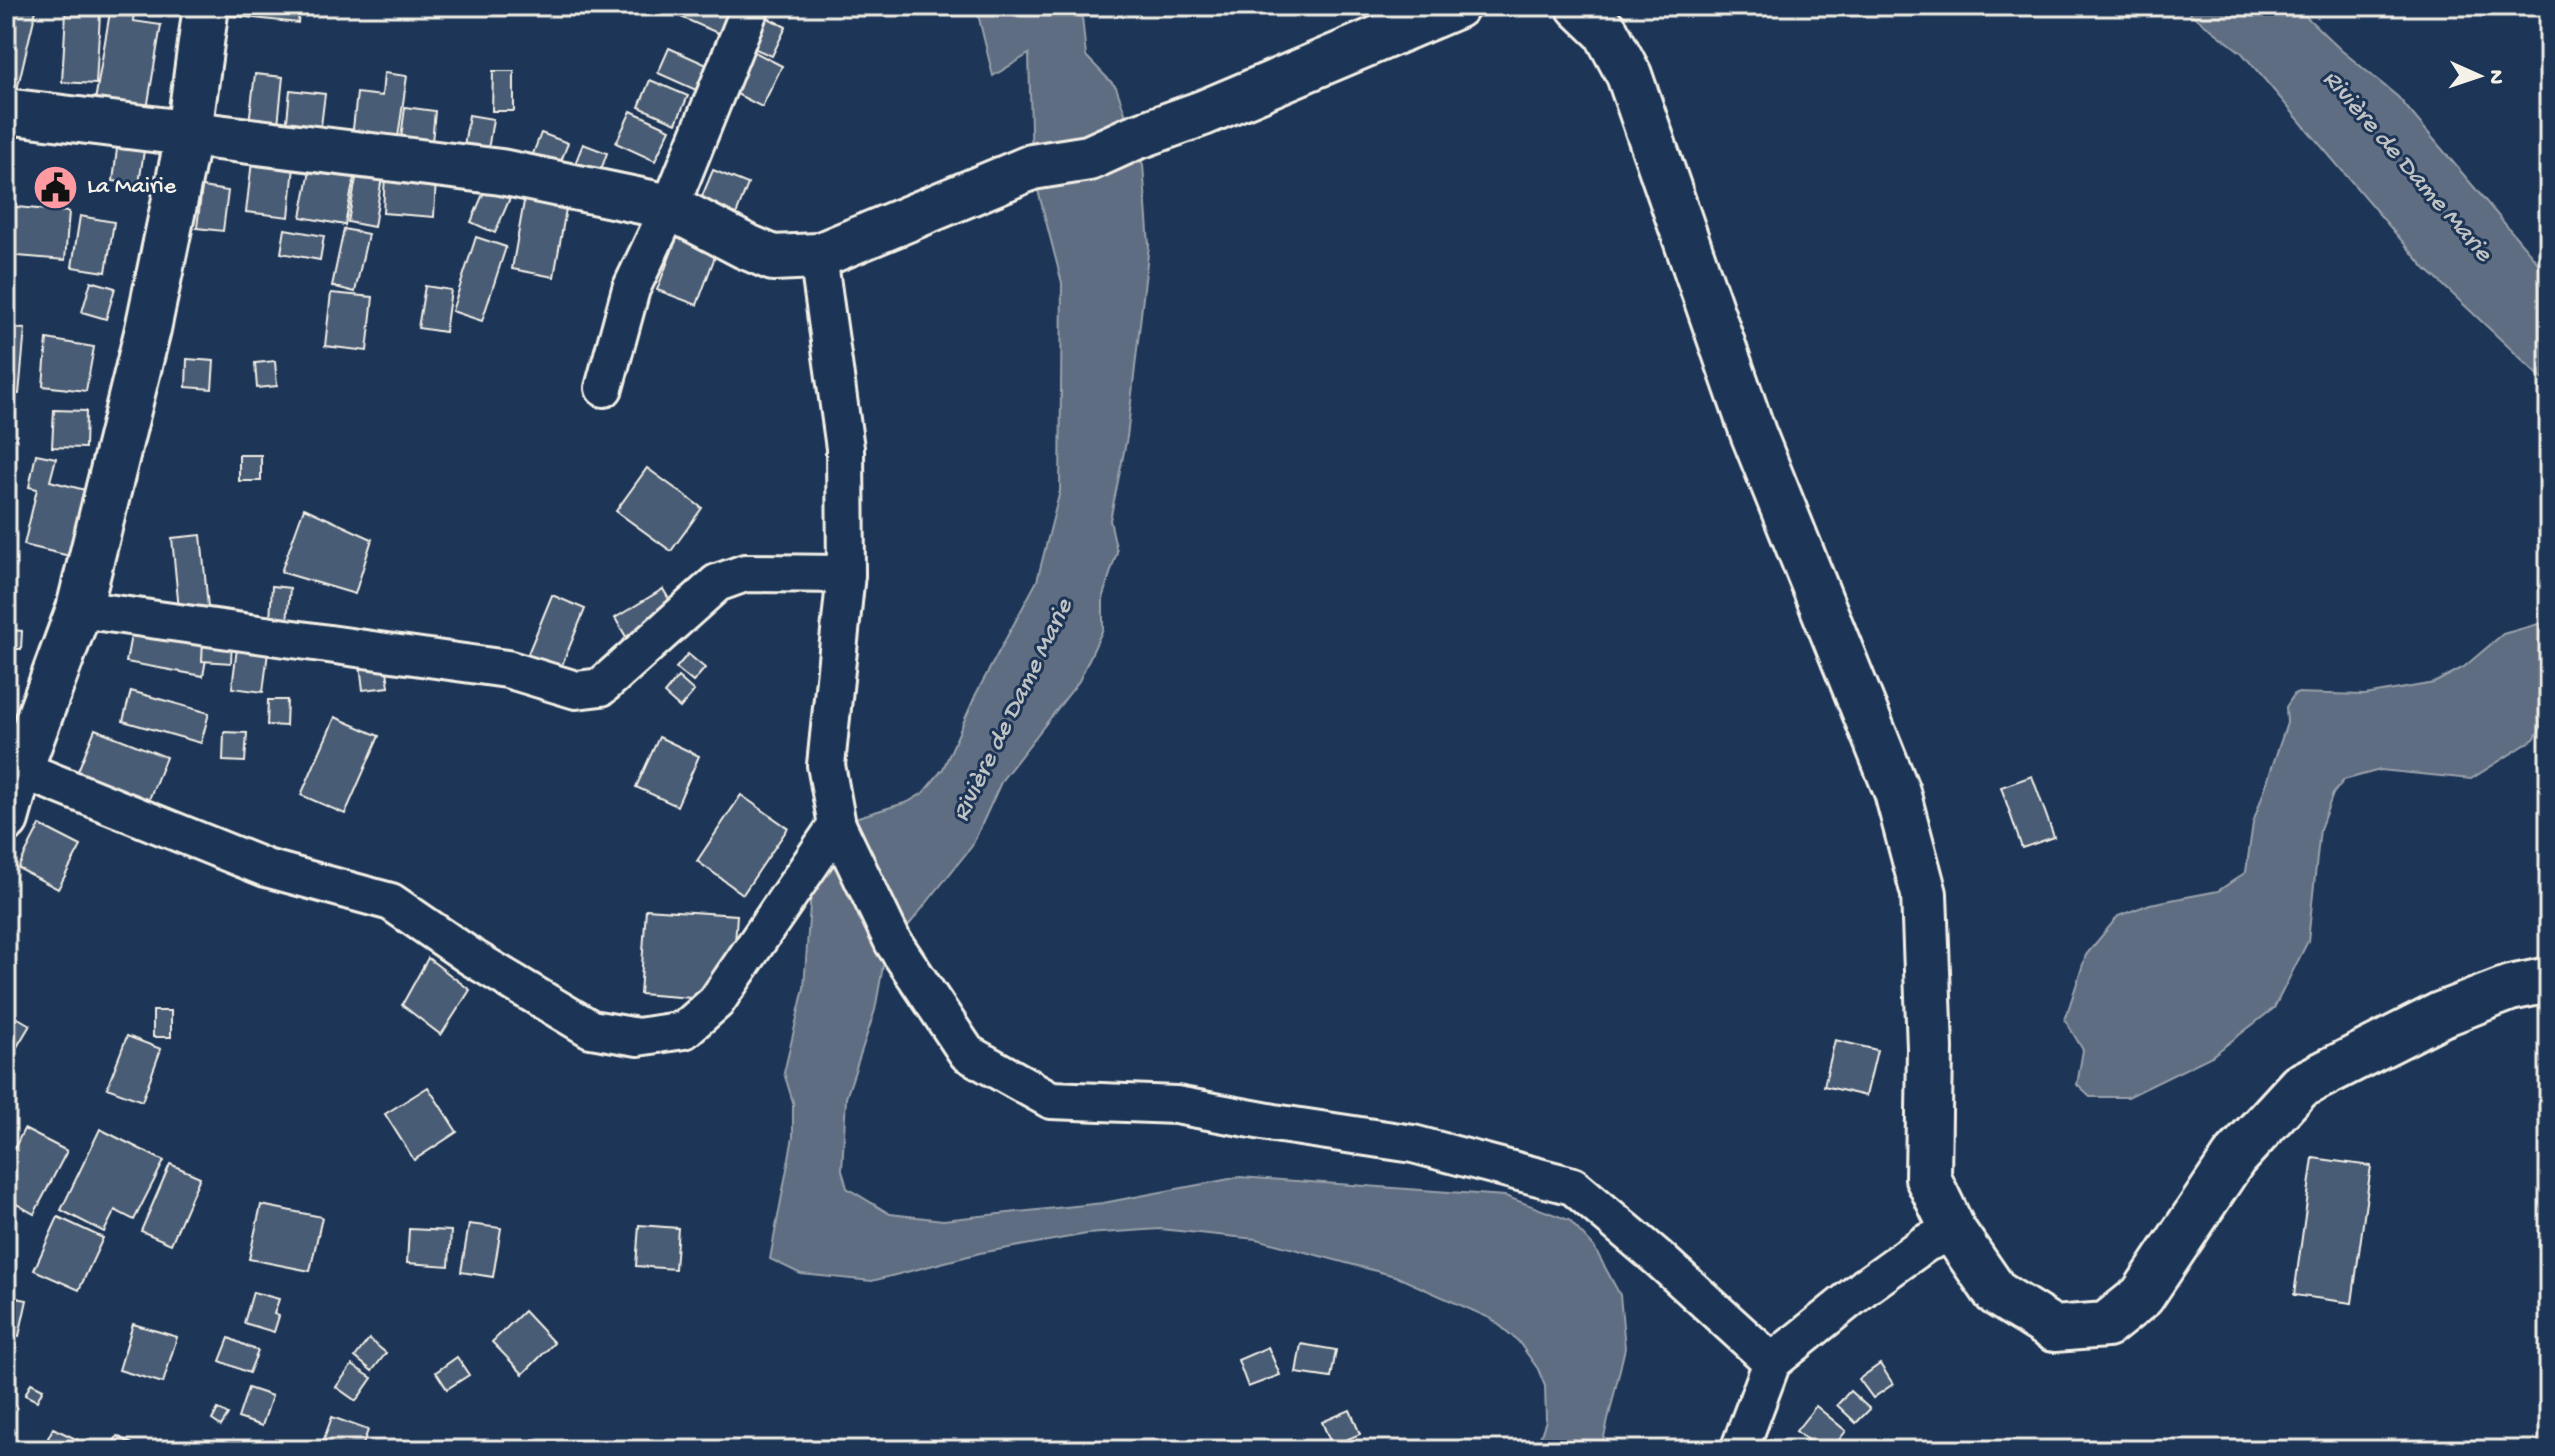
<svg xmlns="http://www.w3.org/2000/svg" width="2555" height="1456" font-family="'Gochi Hand',sans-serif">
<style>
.water{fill:#5e6d82;stroke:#9aa2ab;stroke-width:2}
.building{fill:#485b74;stroke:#f4f1e8;stroke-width:2}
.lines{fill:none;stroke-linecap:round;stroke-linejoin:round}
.street-casing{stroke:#f4f1e8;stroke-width:42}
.secondary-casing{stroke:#f4f1e8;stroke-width:50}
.street{stroke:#1d3557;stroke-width:36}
.secondary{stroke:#1d3557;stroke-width:44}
.labels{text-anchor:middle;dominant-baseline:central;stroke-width:6;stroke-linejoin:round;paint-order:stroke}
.poi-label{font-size:24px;fill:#f4f1e8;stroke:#1d3557;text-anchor:start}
.water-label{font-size:26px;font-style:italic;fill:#c0c3c4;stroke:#1d3557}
</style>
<rect width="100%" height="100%" fill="#1d3557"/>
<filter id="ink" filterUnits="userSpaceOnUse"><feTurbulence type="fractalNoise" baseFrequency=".0125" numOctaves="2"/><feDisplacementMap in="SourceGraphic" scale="16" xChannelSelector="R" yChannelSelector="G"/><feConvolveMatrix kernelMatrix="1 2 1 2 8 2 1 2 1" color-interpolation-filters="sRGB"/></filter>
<g filter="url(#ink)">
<g class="water">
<polygon points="976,6 1081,6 1086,56 1116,87 1143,165 1149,245 1127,437 1110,520 1117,552 1103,596 1103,629 1079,681 1002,780 972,846 885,955 875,1010 846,1098 842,1170 847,1188 890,1214 943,1220 1103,1203 1240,1177 1505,1196 1569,1220 1594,1247 1620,1295 1625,1348 1603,1441 1596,1450 1536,1450 1546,1420 1545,1386 1538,1369 1518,1341 1492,1319 1395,1276 1256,1239 1160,1229 1087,1234 980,1253 872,1281 801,1274 770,1259 793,1137 793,1102 784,1073 804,988 813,863 828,833 858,817 908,802 923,793 943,769 976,694 1037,581 1060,491 1062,283 1032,167 1029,54 993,76"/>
<polygon points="2181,6 2295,6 2341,50 2398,97 2549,276 2549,385 2425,268 2242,53"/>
<polygon points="2549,621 2549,714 2534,739 2471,779 2380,770 2344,780 2333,794 2320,829 2308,941 2274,1008 2212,1056 2128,1097 2090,1097 2077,1085 2083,1050 2065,1020 2086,955 2118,916 2150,904 2218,891 2246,872 2253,823 2287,723 2286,707 2295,693 2365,695 2434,683 2464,667 2503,634"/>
</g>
<g class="building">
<polygon points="6,6 37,6 17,90 6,88"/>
<polygon points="111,6 135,6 133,21 161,25 147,109 95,101"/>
<polygon points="143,6 167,6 166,12 142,9"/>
<polygon points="211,6 300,6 298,23 210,13"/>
<polygon points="656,6 734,6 722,35"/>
<polygon points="66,12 100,14 96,84 62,82"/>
<polygon points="764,16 786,27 772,56 751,47"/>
<polygon points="669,48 707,65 696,90 658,73"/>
<polygon points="749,49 782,66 762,107 729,90"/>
<polygon points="493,71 514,71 514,111 492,111"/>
<polygon points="384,73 407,76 397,144 352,138 357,93 382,96"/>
<polygon points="255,74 283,77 277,134 248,131"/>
<polygon points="650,80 688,96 676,123 639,107"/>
<polygon points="290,90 325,94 321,126 287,121"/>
<polygon points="405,107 435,111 432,142 401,138"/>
<polygon points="631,111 670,129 655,161 616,143"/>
<polygon points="469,115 493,119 488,150 464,146"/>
<polygon points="541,133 568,143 558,169 531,159"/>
<polygon points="118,141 145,144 139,184 113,181"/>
<polygon points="583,144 607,153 598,178 573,169"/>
<polygon points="252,161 294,166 289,217 246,212"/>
<polygon points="311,165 355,173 345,225 301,217"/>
<polygon points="713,170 748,184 734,220 698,206"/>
<polygon points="357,173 382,177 374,227 348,222"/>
<polygon points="385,175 436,178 434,217 383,213"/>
<polygon points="202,187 228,191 223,231 197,228"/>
<polygon points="486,187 510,198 495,233 471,222"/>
<polygon points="525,196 567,203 554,277 512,269"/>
<polygon points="6,206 69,212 65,260 6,255"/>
<polygon points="80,216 114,222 106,272 72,267"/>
<polygon points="285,229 324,236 320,260 281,253"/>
<polygon points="344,229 368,234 355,292 332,286"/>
<polygon points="678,235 717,251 697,305 657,290"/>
<polygon points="476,237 506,247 482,321 452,311"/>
<polygon points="91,281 115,288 106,319 82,312"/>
<polygon points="425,286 451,290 445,332 418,328"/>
<polygon points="331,293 373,297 367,351 325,346"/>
<polygon points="6,328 25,329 19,394 6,393"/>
<polygon points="47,339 94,347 86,391 43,386"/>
<polygon points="187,359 214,361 212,389 186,387"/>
<polygon points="275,361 277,386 257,388 255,363"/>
<polygon points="54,410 86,411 85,448 52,447"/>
<polygon points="6,417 14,417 12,501 6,501"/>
<polygon points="36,454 56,458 50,481 93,492 78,558 24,545 37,489 29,487"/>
<rect x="239" y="455" width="22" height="26"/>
<polygon points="647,468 702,508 671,551 616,511"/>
<polygon points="304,508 372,539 355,594 281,572"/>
<polygon points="201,535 208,607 179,610 172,538"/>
<polygon points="272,586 290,588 287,622 270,620"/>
<polygon points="663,589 686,628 638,657 615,618"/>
<polygon points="552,595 585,609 560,670 527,656"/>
<polygon points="134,619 211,632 203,676 126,662"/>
<polygon points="12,630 22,631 21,649 11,649"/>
<polygon points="203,639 232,641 231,663 202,661"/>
<polygon points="238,640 269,644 263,692 232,688"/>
<polygon points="6,653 14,656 6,676"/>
<polygon points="688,654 705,668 693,682 676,668"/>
<polygon points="386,661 389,687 363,690 360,664"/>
<polygon points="678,677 694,691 680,708 664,694"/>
<polygon points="131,691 209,713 201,743 123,721"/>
<polygon points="268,700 287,700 286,726 267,725"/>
<polygon points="335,717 379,736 345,814 301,795"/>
<polygon points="95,729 166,757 144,812 73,783"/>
<polygon points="224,732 247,733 245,762 223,761"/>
<polygon points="659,737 699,756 677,806 636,787"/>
<polygon points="2032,776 2054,837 2022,848 2001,787"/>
<polygon points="741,795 788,828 743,894 697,861"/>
<polygon points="40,825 81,846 58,889 18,868"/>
<polygon points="646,909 737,915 731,1001 640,994"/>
<polygon points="428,958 470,990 441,1035 402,1005"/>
<polygon points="6,1011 30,1025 8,1062 6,1061"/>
<rect x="153" y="1011" width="18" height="26"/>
<polygon points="127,1036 161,1049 142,1101 107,1088"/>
<polygon points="1835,1040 1877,1050 1866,1096 1824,1086"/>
<polygon points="6,1085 14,1089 6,1104"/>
<polygon points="428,1087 457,1132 414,1160 385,1114"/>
<polygon points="24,1129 67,1151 34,1214 6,1198 6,1165"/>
<polygon points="100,1129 164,1161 134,1220 115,1210 104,1232 61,1210"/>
<polygon points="2313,1158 2371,1166 2352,1303 2294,1295"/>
<polygon points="170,1164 200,1177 171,1244 141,1231"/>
<polygon points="261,1205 322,1217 310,1271 249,1259"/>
<polygon points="58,1217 103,1238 79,1290 34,1270"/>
<polygon points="469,1224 501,1228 493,1277 461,1272"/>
<polygon points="639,1225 678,1228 675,1269 636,1266"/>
<polygon points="409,1229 451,1231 449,1266 407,1263"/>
<polygon points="253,1292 279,1299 274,1314 279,1316 274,1332 244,1323"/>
<polygon points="6,1296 27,1300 19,1336 6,1333"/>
<polygon points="524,1311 554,1343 523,1374 492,1342"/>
<polygon points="133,1324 177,1337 163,1383 119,1370"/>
<polygon points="229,1338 258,1351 249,1373 220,1361"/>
<polygon points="369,1339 386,1353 372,1371 355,1357"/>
<polygon points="1301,1344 1336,1350 1331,1378 1296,1373"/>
<polygon points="1268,1347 1280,1375 1248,1387 1238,1360"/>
<polygon points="457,1357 469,1375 447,1389 436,1372"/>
<polygon points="1880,1364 1893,1384 1873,1398 1859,1379"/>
<polygon points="352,1365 372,1378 356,1401 336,1387"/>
<polygon points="31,1383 43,1389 37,1401 25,1395"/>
<polygon points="6,1388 14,1393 6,1409"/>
<polygon points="248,1388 272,1396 262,1426 238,1418"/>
<polygon points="1850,1391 1870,1409 1856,1423 1837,1405"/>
<polygon points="1816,1406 1846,1431 1831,1450 1820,1450 1796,1431"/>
<polygon points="218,1409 228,1415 221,1426 212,1420"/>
<polygon points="1350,1410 1360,1434 1332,1446 1322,1422"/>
<polygon points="332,1417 368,1430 361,1450 320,1450"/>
<polygon points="53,1428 78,1440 73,1450 42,1450"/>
<polygon points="117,1436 144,1450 110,1450"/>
<polygon points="160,1440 179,1450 155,1450"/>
<polygon points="23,1442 37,1450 19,1450"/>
<polygon points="553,1444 569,1446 569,1450 552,1450"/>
</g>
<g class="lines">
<defs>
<g id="street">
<polyline points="818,256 845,448 846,574 826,765 837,825 893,942 967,1053 1051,1100 1176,1105 1274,1123 1413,1144 1573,1186 1658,1258 1772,1362"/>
<polyline points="604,388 631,289 670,207 751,6"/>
<polyline points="79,609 507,669 576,690 601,687 717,583 745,573 846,574"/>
<polyline points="20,769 266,868 391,902 471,957 591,1029 638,1037 684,1030 716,1002 837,825"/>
<polyline points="1739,1450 1772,1362 1866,1286 1926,1243 1954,1232"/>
</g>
<g id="secondary">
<polyline points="1579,6 1606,32 1629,75 1753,433 1897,792 1924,894 1930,1048 1928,1178 1954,1232 1996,1293 2054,1329 2106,1325 2142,1296 2234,1158 2300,1086 2440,1015 2510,988 2549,980"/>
<polyline points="6,111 501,172 670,207 745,246 773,258 818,256 1032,167 1089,158 1133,138 1203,113 1456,6"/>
<polyline points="6,819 20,769 79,609 148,329 189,132 206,6"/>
</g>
</defs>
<use href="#street" class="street-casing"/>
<use href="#secondary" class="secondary-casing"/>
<use href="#street" class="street"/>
<use href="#secondary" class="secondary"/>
</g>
</g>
<defs>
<symbol id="civic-disc" viewBox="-11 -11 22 22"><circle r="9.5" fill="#ff9aa2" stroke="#1d3557"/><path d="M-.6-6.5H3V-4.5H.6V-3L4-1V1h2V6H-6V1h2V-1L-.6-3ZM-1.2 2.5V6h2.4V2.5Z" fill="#111"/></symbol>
</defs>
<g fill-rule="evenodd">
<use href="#civic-disc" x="30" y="162" width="51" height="51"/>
</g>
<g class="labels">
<g class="poi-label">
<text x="87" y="187">La Mairie</text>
</g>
<g class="water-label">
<text transform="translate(2406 167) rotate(49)">Rivière de Dame Marie</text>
<text transform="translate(1014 711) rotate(-64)">Rivière de Dame Marie</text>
</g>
</g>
<rect width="2555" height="1456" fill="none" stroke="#1d3557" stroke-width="32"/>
<rect x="16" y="16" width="2523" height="1424" fill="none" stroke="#f4f1e8" stroke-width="3" filter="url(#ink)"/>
<g transform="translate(2479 76) rotate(93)" stroke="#1d3557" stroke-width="6" paint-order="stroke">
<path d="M0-6L14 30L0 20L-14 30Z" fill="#f4f1e8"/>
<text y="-12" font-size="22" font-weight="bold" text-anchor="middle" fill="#f4f1e8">N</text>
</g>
</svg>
